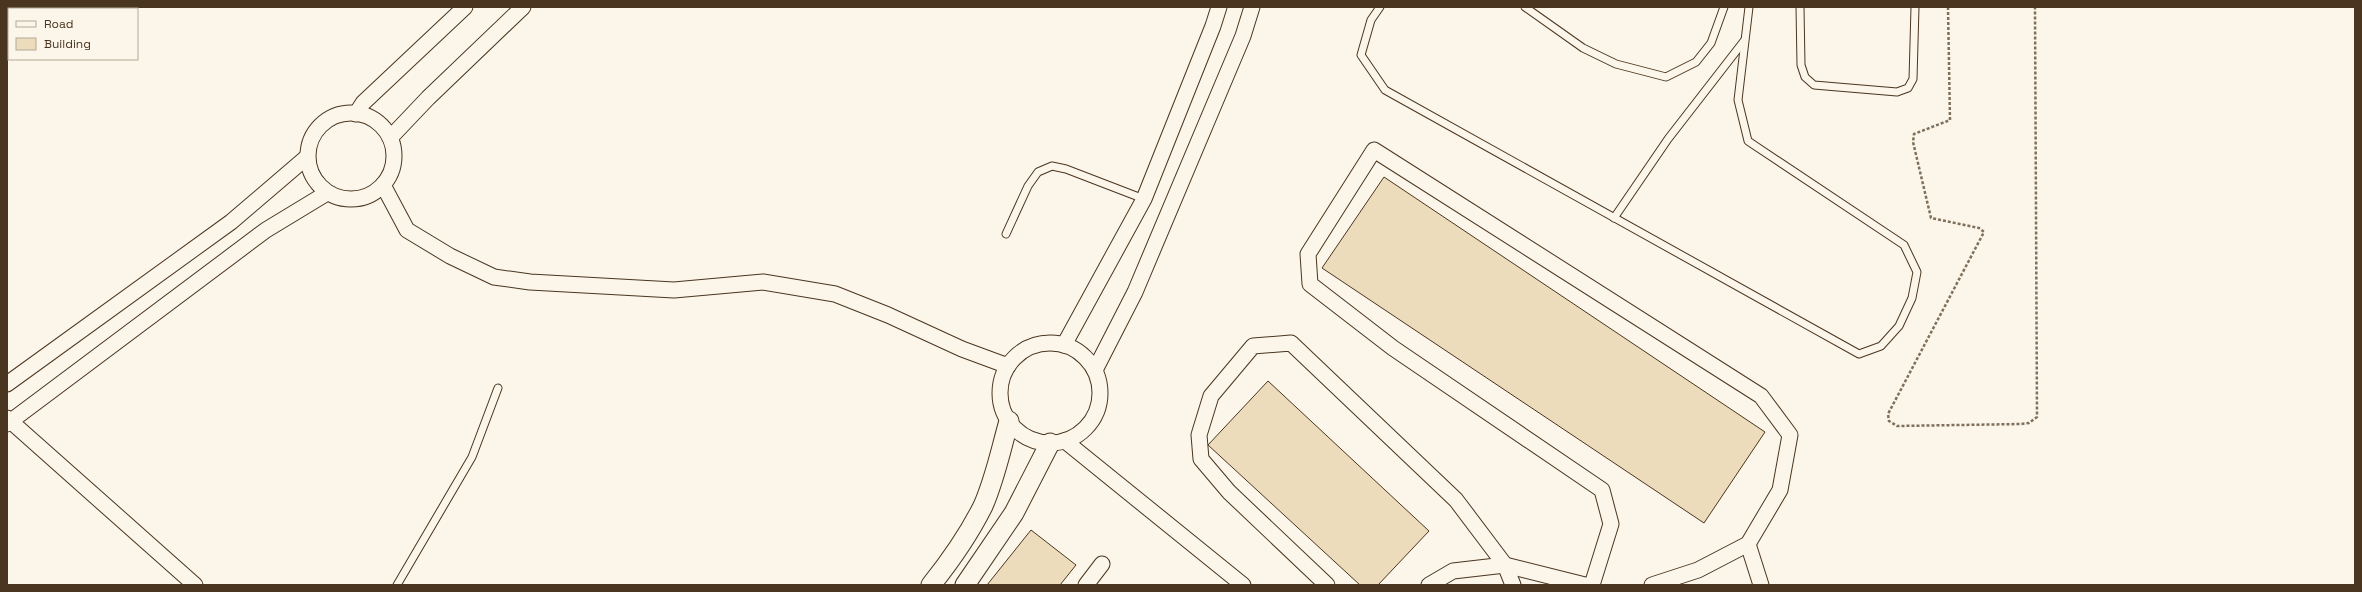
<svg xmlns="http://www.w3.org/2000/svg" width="2362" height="592" font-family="'Space Grotesk',sans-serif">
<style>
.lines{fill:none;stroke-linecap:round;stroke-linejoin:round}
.stream{stroke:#c9cecd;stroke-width:5}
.building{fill:#ecdcbc;stroke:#4a3520}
.service-casing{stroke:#4a3520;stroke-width:9}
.minor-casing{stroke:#4a3520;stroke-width:17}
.tertiary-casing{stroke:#4a3520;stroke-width:21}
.path{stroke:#7f6f5c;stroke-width:2.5;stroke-dasharray:3 2;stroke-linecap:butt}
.service{stroke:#fbf6e9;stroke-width:7}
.minor{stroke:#fbf6e9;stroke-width:15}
.tertiary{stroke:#fbf6e9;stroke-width:19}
</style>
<rect width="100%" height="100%" fill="#fbf6e9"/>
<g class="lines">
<g class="stream">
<polyline points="18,9 20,7"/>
<polyline points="7,18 9,16"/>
</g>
</g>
<g class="building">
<polygon points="1384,177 1765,432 1704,523 1322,268"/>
<polygon points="1268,381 1429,531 1378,585 1360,585 1208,445"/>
<polygon points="1031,530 1076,565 1060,585 987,585"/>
</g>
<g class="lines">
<defs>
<g id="service">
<polyline points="1380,7 1371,20 1361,55 1385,90 1859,354 1881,346 1899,326 1912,298 1917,272 1904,245 1748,141 1738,100 1749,7"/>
<polyline points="1525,7 1583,48 1616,64 1666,77 1696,62 1711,43 1724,7"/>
<polyline points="1800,7 1801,65 1805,77 1814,85 1897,92 1908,88 1913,79 1915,7"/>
<polyline points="1614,218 1668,139 1744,41"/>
<polyline points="1006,234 1028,186 1038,172 1052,166 1066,169 1144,199"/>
<polyline points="397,585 472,457 498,388"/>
</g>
<g id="minor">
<circle cx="351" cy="156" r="43"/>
<polyline points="356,114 363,103 465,7"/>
<polyline points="390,138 428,98 523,7"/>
<polyline points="383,185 407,230 450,256 494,277 530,282 674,290 763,282 835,294 888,315 962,349 1008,366"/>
<circle cx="1050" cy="393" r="50"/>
<polyline points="1064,345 1144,199 1213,26 1219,7"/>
<polyline points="1095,370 1135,292 1243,36 1252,7"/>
<polyline points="7,384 231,222 307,157"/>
<polyline points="7,418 195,585"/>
<polyline points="7,424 266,230 327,193"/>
<polyline points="1065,441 1243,585"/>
<polyline points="1748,544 1761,585"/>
<polyline points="1086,585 1102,564"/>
<polyline points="1327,585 1229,492 1201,459 1199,435 1211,396 1253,346 1291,343 1456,500 1505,565 1513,585"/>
<polyline points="1429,585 1453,571 1505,565 1585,585"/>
<polyline points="1592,585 1611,524 1602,490 1393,348 1310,284 1308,254 1374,150 1761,396 1790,435 1780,490 1748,544 1698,570 1652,585"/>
</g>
<g id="tertiary">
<path d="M931 585C951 560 969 534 983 506 995 479 1001 449 1009 421"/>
<polyline points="965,585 1014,513 1050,443"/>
</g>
</defs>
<use href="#service" class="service-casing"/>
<use href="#minor" class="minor-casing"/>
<use href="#tertiary" class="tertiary-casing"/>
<polyline class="path" points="1948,7 1950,120 1914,134 1913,142 1931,218 1979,228 1984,232 1888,414 1889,421 1897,426 2021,424 2029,423 2037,417 2035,7"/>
<use href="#service" class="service"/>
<use href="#minor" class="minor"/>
<use href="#tertiary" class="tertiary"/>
</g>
<rect width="2362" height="592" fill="none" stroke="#4a3520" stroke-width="16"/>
<rect x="8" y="8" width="130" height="52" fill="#fbf6e9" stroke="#b4a999"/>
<rect x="16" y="21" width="20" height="6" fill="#fbf6e9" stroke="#b4a999"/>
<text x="44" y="28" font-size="12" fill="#4a3520">Road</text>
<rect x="16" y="38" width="20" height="12" fill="#ecdcbc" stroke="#b4a999"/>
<text x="44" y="48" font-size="12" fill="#4a3520">Building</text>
</svg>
